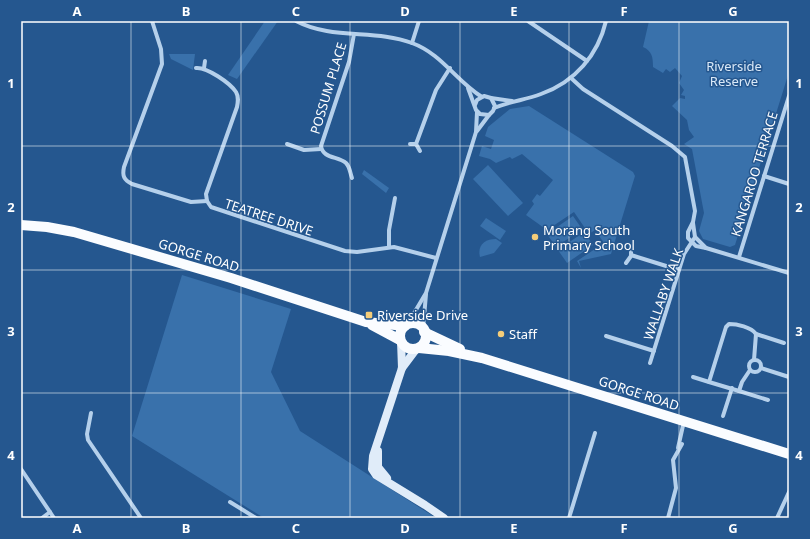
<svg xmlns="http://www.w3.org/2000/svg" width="810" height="539" font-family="'Noto Sans',sans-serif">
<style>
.green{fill:#3971ab}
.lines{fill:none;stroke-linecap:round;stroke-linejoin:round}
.street{stroke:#b5d0eb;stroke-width:4}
.secondary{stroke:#e0ecf9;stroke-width:8}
.primary{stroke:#fafcff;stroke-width:10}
.grid{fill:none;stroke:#fff;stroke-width:1;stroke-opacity:0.55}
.poi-dot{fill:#f5cd79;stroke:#25578f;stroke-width:1.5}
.labels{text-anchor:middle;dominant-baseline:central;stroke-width:3;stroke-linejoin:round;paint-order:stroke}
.park-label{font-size:13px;fill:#dae9f8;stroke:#25578f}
.street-label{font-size:13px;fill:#fff;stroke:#25578f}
.poi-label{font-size:13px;fill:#fff;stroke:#25578f;text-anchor:start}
.neatline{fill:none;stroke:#fff;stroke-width:1.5}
.grid-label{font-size:13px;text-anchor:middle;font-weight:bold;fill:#fff}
</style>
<rect width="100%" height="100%" fill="#25578f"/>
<g class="green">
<polygon points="265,21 278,21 237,79 228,75"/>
<path d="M649 21H789V72L735 245 730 247 703 239 699 231 704 213 692 149 684 144 694 137 689 130 687 120 672 106 680 98 685 99V96L681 95 684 90 679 83 682 76 675 68 670 72 666 69 663 73 653 67C653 57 652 51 643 47Z"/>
<polygon points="169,54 195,54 193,70 171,59"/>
<polygon points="529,106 633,172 635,176 611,254 579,261 581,268 577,261 604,243 595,230 589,234 574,212 547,230 526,215 534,204 532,201 537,194 540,196 553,180 522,154 512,159 510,157 496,163 490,159 479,156 482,146 491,149 494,140 485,136 488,127 510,109"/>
<polygon points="488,165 523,203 508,216 473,179"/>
<polygon points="364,170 389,188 386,193 362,174"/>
<polygon points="573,216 582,229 556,247 547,234"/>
<polygon points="486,218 506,231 500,240 480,226"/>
<polygon points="584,232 593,245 567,263 558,250"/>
<path d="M496 239 502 243 494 253 480 257C477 245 485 239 496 239Z"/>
<polygon points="182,275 291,309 271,372 300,431 436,518 264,518 132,436"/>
</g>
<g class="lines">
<g class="street">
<path d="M152 21 161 49 162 64 124 167C122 176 124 180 132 184L191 202 207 201"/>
<path d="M296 21C332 40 375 29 412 43 442 54 456 81 482 97"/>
<polyline points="528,21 587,61"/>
<polyline points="412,43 419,21"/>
<path d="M196 68C207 67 230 83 236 92 239 97 238 102 237 107L206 194 207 201 211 207 345 251 357 252 394 247 436 258"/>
<polyline points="204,68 205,61"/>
<polyline points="571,78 583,89 672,146 685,157 695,211 693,222 688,232 688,238 696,246 706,248 789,273"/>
<polyline points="468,88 476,110 480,114 489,115 493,111 495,106 491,98 484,96 477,100 475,105"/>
<polyline points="491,98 512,101"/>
<path d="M494 108C511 101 525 100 541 94 575 82 598 55 606 21"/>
<polyline points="477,131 489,115"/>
<polyline points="287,144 304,150 321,149"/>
<polyline points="410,144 416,144 420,151"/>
<polyline points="416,144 436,90 450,68"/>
<polyline points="764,176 789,184"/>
<path d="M352 178C350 173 350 167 346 163 338 156 323 159 321 146L349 62 354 34"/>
<polyline points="693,223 695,237 706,248"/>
<polyline points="389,247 389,230 395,198"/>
<polyline points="631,255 679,270"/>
<polyline points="739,257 789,96"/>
<polyline points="626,263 631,256 631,247"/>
<polyline points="407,325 426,293 476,132 477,112"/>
<polyline points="423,329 426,294"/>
<polyline points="756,334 784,343"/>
<polyline points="606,336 654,351"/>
<circle cx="755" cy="366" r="6"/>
<polyline points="650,363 684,254 695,237"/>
<polyline points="761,368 789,377"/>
<path d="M750 370 742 382 739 391 709 382 726 327 729 324C737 324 751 327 756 334L754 360"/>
<polyline points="693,377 709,382"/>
<polyline points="739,391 768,400"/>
<polyline points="91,413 87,434 88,440 141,518"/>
<polyline points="723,416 732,388"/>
<polyline points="678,448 684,421"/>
<polyline points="21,469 54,518"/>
<polyline points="230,502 256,518"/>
<polyline points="42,518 50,512"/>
<polyline points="569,518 595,433"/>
<polyline points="668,518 676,488 673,460 682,444"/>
<polyline points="777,518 789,492"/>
</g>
<g class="secondary">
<polyline points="401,341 402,368 373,456 372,469 376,475 425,505 444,518"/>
<polyline points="402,368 417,348"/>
<polyline points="378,451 378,467 387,478"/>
</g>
<g class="primary">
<polyline points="21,225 47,227 74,232 231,278 366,322 405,326"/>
<circle cx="413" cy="336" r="13"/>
<polyline points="372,325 400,340"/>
<polyline points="424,332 460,349"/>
<polyline points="419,348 449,351 482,358 789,454"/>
</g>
</g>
<path class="grid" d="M131 21V518M241 21V518M350 21V518M460 21V518M569 21V518M679 21V518M21 146H789M21 270H789M21 393H789"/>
<g class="poi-dot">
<circle cx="535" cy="237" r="4"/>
<rect x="365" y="311" width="8" height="8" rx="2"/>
<circle cx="501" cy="334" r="4"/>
</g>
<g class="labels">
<g class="park-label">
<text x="734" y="66">Riverside<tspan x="734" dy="15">Reserve</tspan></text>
</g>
<g class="street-label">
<text transform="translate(328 88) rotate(-73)">POSSUM PLACE</text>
<text transform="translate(754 174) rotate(-73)">KANGAROO TERRACE</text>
<text transform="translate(269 217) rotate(18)">TEATREE DRIVE</text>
<text transform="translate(199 255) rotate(17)">GORGE ROAD</text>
<text transform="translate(663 294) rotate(-71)">WALLABY WALK</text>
<text transform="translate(639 393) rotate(18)">GORGE ROAD</text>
</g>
<g class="poi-label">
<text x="543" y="230">Morang South<tspan x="543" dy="15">Primary School</tspan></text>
<text x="377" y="315">Riverside Drive</text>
<text x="509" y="334">Staff</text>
</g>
</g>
<rect width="810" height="539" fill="none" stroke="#25578f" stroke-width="44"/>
<rect x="22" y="22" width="766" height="495" class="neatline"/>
<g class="grid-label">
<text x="77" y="16">A</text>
<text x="186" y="16">B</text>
<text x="296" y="16">C</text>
<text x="405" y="16">D</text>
<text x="514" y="16">E</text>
<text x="624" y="16">F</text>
<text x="733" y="16">G</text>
<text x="11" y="88">1</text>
<text x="799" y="88">1</text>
<text x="11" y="212">2</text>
<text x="799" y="212">2</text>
<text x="11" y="336">3</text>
<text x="799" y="336">3</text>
<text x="11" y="460">4</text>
<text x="799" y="460">4</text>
<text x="77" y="533">A</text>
<text x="186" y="533">B</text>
<text x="296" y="533">C</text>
<text x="405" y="533">D</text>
<text x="514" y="533">E</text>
<text x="624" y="533">F</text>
<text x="733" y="533">G</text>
</g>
</svg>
